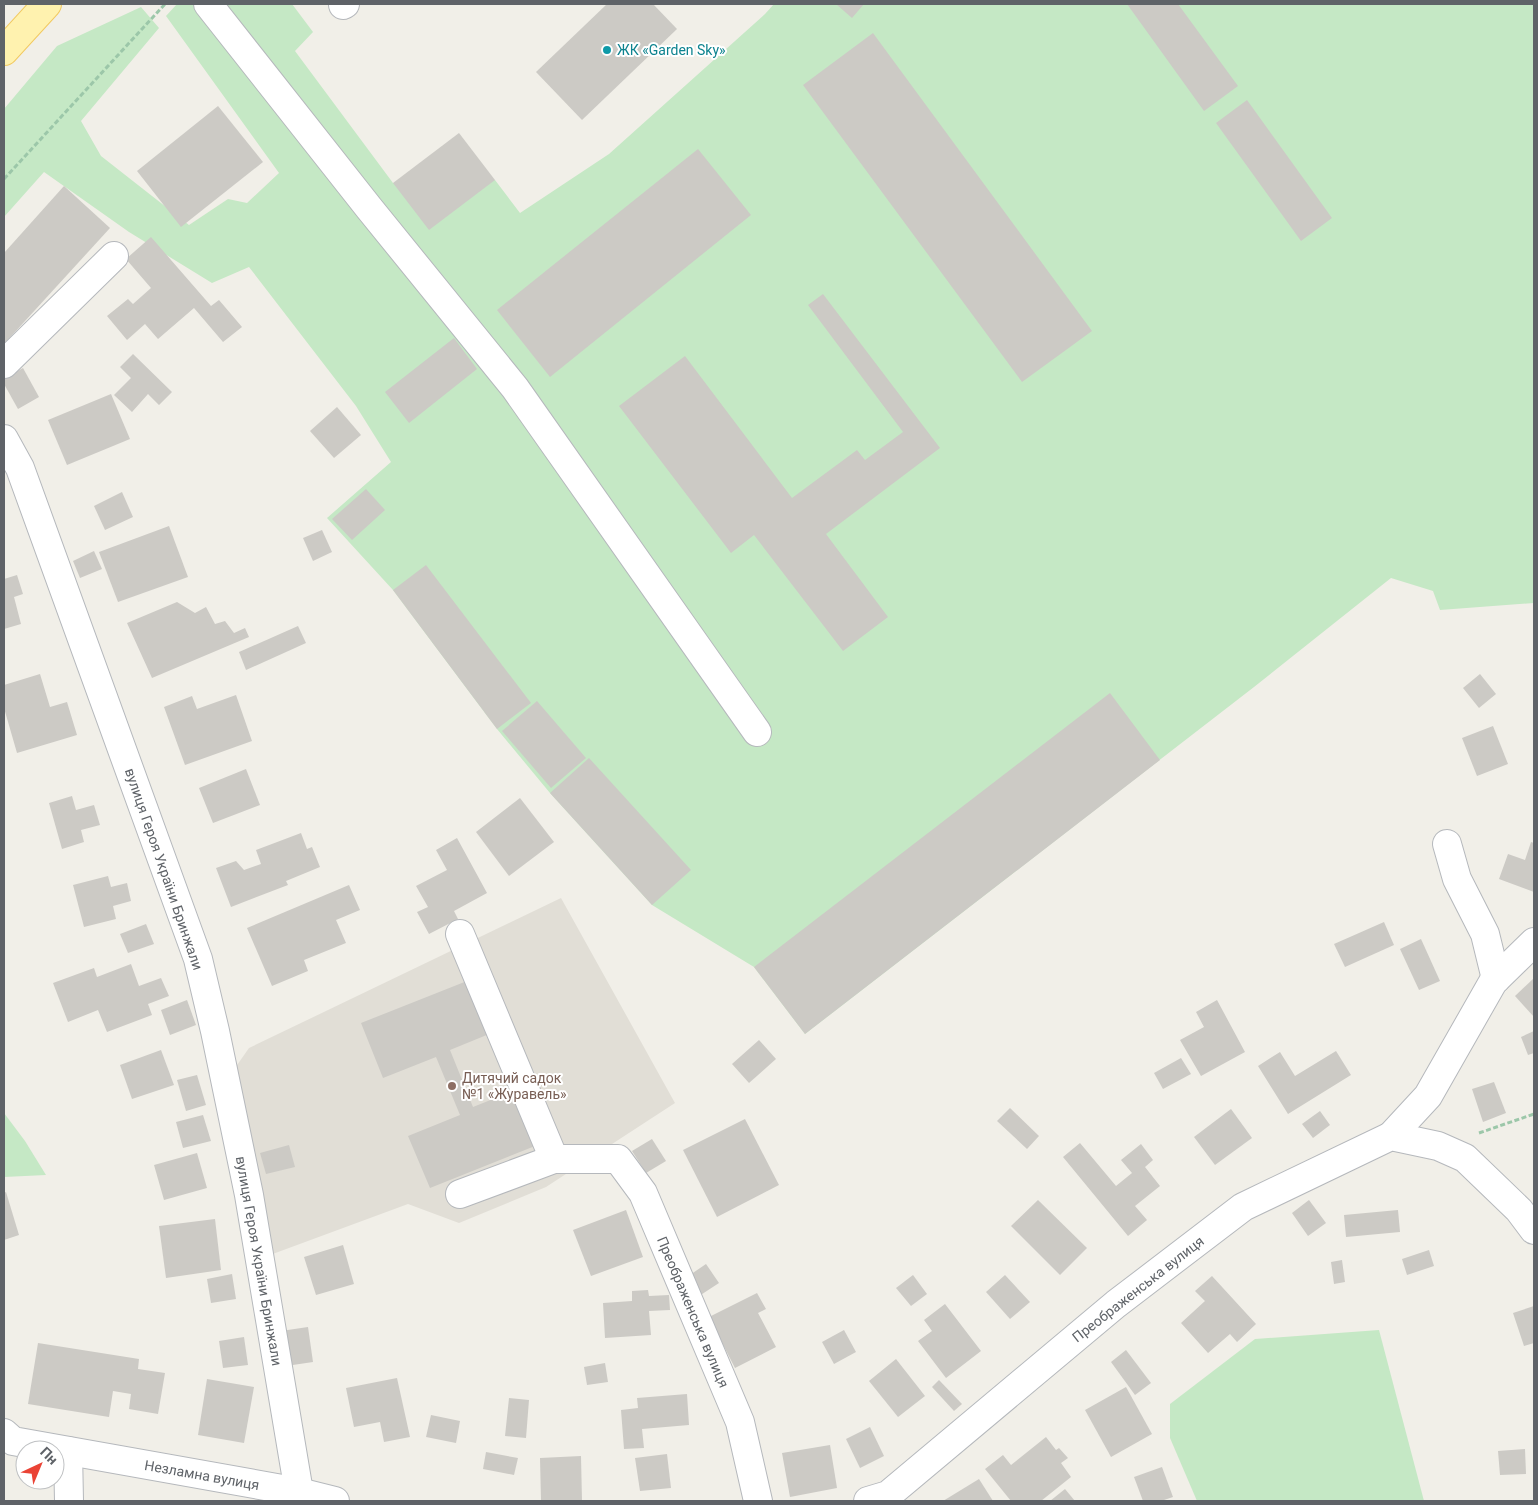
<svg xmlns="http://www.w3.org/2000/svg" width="1538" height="1505" font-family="Roboto,sans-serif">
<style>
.education{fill:#e1ded6}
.green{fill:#c5e8c5}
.building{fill:#cccac5}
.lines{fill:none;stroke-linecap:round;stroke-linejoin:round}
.minor-casing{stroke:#b5b8bc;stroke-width:30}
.major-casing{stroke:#f2c960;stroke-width:30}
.path{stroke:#9cc7a9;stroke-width:3;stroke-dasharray:5 2.5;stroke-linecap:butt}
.minor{stroke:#fff;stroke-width:28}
.major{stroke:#fff2af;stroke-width:28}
.culture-dot{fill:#0f9aa8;stroke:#fff;stroke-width:2}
.education-dot{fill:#8d6e63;stroke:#fff;stroke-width:2}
.labels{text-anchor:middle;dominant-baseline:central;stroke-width:4;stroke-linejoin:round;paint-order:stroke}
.culture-label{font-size:14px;fill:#0d838f;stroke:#fff;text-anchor:start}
.street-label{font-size:14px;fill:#5f6368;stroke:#fff}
.education-label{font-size:14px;fill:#785e54;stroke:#fff;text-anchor:start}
</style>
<rect width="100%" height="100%" fill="#f1efe8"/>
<polygon class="education" points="561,898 675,1103 546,1187 459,1223 408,1204 270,1255 235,1068 249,1048"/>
<g class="green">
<polygon points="177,4 292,4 313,32 295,51 393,183 495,180 520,213 609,154 765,14 774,4 1534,4 1534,603 1440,610 1433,591 1391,578 1254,687 805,1034 754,967 652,905 550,793 497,729 393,590 327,518 391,462 356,406 249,267 212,283 129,232 44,172 4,217 4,109 57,46 141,7 159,28 81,121 101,156 189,225 228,199 247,203 279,173 166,16"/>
<polygon points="4,1113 25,1141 46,1175 4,1177"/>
<polygon points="1379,1330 1424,1501 1197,1501 1170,1438 1170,1404 1255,1339"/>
</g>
<g class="building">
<polygon points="607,4 653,4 677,29 582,120 536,72"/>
<polygon points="836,4 864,4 852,18"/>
<polygon points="1127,4 1178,4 1238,86 1204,111"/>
<polygon points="873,33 1092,331 1022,382 803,85"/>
<polygon points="1247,100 1332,218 1301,241 1216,123"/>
<polygon points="218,106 263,162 181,227 137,171"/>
<polygon points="459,133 495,180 429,230 393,183"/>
<polygon points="698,149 751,215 550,377 497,310"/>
<polygon points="64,186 110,228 4,344 4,253"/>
<polygon points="151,237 211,306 219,300 242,327 223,342 194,308 158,339 145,324 127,340 107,316 128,299 133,304 151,288 126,259"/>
<polygon points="823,294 940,448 826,534 888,617 843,651 754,535 731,553 619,406 685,356 792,498 857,450 865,460 903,432 808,305"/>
<polygon points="454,338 477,369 409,423 385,392"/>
<polygon points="133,354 172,392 159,405 148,394 132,412 114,395 131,378 120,367"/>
<polygon points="23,368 39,397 18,409 4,384 4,379"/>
<polygon points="111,394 130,439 67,465 48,420"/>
<polygon points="337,407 361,435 334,458 310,431"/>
<polygon points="366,489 385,510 352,540 332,519"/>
<polygon points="122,492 133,517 105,530 94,506"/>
<polygon points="169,526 188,577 118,602 99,552"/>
<polygon points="322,530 332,552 313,561 303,538"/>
<polygon points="94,551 102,569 80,578 73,561"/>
<polygon points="426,565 531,703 497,729 393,590"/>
<polygon points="17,575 23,594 14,597 21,624 4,629 4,579"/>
<polygon points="177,602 195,613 206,607 215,624 225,621 234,633 245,628 249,637 152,678 127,623"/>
<polygon points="298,626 306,643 246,670 239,652"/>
<polygon points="40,674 50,707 67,702 77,735 17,753 4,708 4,685"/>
<polygon points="1480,674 1496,694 1479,708 1463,688"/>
<polygon points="1110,693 1160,760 805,1034 754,967"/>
<polygon points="236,695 252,741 185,765 164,707 192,696 197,709"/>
<polygon points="537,701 586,758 551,788 502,731"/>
<polygon points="1493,726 1508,764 1477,776 1462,738"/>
<polygon points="589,758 691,870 652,905 550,793"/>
<polygon points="246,769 260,805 213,823 199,788"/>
<polygon points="72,796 76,810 94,805 100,825 81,830 84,842 62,849 49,803"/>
<polygon points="520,798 554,842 509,876 476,832"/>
<polygon points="301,833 307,849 312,847 320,867 286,881 288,885 231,907 216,868 236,861 244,870 261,864 256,850"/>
<polygon points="457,838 487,893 454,911 458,919 429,934 417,912 428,907 416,886 447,870 436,850"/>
<polygon points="1531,842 1534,843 1534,892 1499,879 1508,854 1525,860"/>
<polygon points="108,876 111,887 127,883 131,901 113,906 116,919 84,927 73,885"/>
<polygon points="349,885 360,910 336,920 346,943 304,960 308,971 272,986 247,928"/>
<polygon points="1384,922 1394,945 1345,967 1334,944"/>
<polygon points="146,924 154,944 128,953 120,934"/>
<polygon points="1421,939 1440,981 1419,990 1400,949"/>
<polygon points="131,964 139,986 161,978 169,996 148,1004 152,1015 107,1032 98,1010 68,1022 53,983 94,968 97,977"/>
<polygon points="1534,978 1534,1017 1515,996"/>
<polygon points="472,979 494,1032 450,1050 473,1107 518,1089 540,1144 430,1188 408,1136 460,1115 436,1057 383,1078 361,1023"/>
<polygon points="187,1000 196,1025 170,1035 161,1010"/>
<polygon points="1217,1000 1245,1052 1201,1076 1180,1040 1204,1027 1196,1012"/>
<polygon points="1534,1031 1534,1053 1528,1055 1521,1037"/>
<polygon points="759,1040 776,1059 749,1083 732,1064"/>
<polygon points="161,1050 174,1085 132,1099 120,1065"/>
<polygon points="1336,1051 1351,1075 1288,1114 1258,1066 1280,1052 1295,1076"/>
<polygon points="1181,1058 1191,1074 1163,1089 1154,1073"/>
<polygon points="197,1075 206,1105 186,1111 177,1080"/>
<polygon points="1494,1082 1506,1113 1483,1122 1472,1089"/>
<polygon points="1010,1108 1039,1136 1027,1149 997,1121"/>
<polygon points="1231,1109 1252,1138 1215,1165 1194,1137"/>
<polygon points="1320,1111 1330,1125 1313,1138 1302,1124"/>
<polygon points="203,1115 211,1141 183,1148 176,1122"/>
<polygon points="745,1119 779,1185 717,1217 683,1150"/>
<polygon points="652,1139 666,1161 646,1173 632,1151"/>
<polygon points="1080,1143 1116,1186 1132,1173 1121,1160 1141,1144 1153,1160 1145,1167 1160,1186 1135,1206 1147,1220 1128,1236 1063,1157"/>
<polygon points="289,1145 295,1167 266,1174 260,1153"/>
<polygon points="197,1153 207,1188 164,1200 154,1165"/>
<polygon points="6,1192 19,1235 4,1240 4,1193"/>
<polygon points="1038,1200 1087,1248 1060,1275 1011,1226"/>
<polygon points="1309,1200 1326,1223 1308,1236 1292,1213"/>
<polygon points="626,1210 643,1257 591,1276 573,1230"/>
<polygon points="1398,1210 1400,1232 1346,1237 1344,1215"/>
<polygon points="215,1219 221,1270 166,1278 159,1226"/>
<polygon points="343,1245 354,1284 316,1295 304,1257"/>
<polygon points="1429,1250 1434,1266 1407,1275 1402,1259"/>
<polygon points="1342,1260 1345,1282 1334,1284 1331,1262"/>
<polygon points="706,1264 719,1283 696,1298 684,1279"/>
<polygon points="232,1274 236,1299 211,1303 207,1279"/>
<polygon points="913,1275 927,1294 911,1306 896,1288"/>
<polygon points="1005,1275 1030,1302 1010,1319 986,1292"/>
<polygon points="1212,1276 1256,1324 1237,1342 1230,1334 1208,1353 1181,1323 1205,1301 1195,1291"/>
<polygon points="648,1290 649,1296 669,1295 670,1310 649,1311 651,1335 605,1338 603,1303 632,1301 632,1291"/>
<polygon points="757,1293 766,1309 758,1313 776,1347 735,1368 709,1317"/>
<polygon points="945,1304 981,1351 946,1378 918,1341 932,1331 924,1320"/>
<polygon points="1534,1306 1534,1343 1524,1346 1513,1313"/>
<polygon points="308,1327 313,1362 286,1366 281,1331"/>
<polygon points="844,1330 856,1352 834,1364 822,1342"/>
<polygon points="244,1337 248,1365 223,1368 219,1341"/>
<polygon points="38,1343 139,1359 138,1369 165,1373 158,1414 129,1409 131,1394 113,1391 109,1417 28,1404"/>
<polygon points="1126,1350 1151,1383 1135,1395 1111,1362"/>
<polygon points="896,1359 925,1396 898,1417 869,1381"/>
<polygon points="605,1363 608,1382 587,1385 584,1367"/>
<polygon points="397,1378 410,1437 384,1442 380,1422 354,1427 346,1388"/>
<polygon points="207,1379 254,1387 244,1443 198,1435"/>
<polygon points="939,1380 962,1404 954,1411 932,1387"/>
<polygon points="1126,1387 1152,1434 1111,1457 1085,1410"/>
<polygon points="687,1394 689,1425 642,1429 644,1448 624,1449 621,1410 638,1408 637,1398"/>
<polygon points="509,1398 529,1400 526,1438 505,1436"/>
<polygon points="431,1415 460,1421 456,1443 426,1437"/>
<polygon points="870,1427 884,1456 860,1468 846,1439"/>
<polygon points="1046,1437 1056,1450 1059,1448 1068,1458 1061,1463 1071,1477 1041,1501 1011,1501 985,1469 1003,1455 1011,1465"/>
<polygon points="830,1445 837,1488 790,1497 782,1453"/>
<polygon points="1525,1449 1526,1474 1500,1475 1498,1451"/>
<polygon points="486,1452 518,1458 514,1475 483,1469"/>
<polygon points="667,1454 671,1488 640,1491 635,1458"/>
<polygon points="581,1456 582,1501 541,1501 540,1458"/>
<polygon points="1162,1467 1173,1497 1161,1501 1143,1501 1134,1477"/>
<polygon points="979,1479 993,1501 943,1501"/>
<polygon points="1065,1489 1075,1501 1050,1501"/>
</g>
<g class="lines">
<defs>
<g id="minor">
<polyline points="208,4 369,208 515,388 757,732"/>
<polyline points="343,5 345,4"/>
<polyline points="4,364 114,256"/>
<polyline points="4,439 20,468 198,959 215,1031 249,1195 299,1492"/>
<polyline points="1447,844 1457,879 1485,934 1496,979"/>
<polyline points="460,934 554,1159"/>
<polyline points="1391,1136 1428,1096 1493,982 1534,942"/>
<polyline points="460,1194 554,1159 618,1159 643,1193 740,1422 758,1501"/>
<polyline points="4,1433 13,1441 299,1492 335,1501"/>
<polyline points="68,1451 69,1501"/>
<polyline points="868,1501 888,1495 1116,1304 1243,1207 1391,1136 1438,1146 1465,1158 1519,1210 1534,1230"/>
</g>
<polyline id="major" points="4,51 47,4"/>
</defs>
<use href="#minor" class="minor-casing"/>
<use href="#major" class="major-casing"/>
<g class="path">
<polyline points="4,179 165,4"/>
<polyline points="1479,1133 1534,1114"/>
</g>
<use href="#minor" class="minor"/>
<use href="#major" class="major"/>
</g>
<circle class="culture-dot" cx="607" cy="50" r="5"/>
<circle class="education-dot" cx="452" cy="1086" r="5"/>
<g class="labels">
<g class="culture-label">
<text x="617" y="50">ЖК «Garden Sky»</text>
</g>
<g class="street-label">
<text transform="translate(164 869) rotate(71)">вулиця Героя України Бринжали</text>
<text transform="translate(259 1261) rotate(80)">вулиця Героя України Бринжали</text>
<text transform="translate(1138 1289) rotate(-38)">Преображенська вулиця</text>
<text transform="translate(693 1312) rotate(67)">Преображенська вулиця</text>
<text transform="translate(202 1475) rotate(10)">Незламна вулиця</text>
</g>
<g class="education-label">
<text x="462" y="1078">Дитячий садок<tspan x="462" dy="16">№1 «Журавель»</tspan></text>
</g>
</g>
<rect width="1538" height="1505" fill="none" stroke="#5f6368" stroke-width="10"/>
<g transform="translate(40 1465) rotate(44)"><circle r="24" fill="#ffffff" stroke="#bfc1c3"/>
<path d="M0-4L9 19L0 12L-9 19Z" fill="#ea4335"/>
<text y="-8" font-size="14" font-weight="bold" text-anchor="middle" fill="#5f6368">Пн</text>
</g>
</svg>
